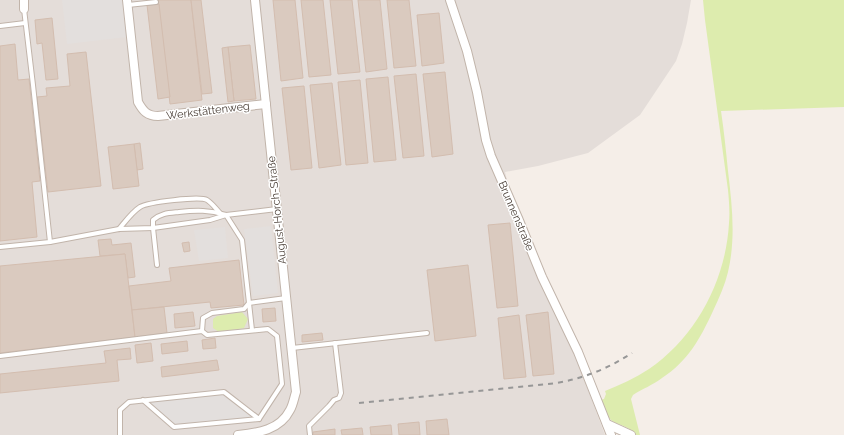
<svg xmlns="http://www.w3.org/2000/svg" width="844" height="435" font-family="Raleway,sans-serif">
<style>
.industrial{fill:#e4ddd9}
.green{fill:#ddecae}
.parking{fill:#e3dfdd}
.building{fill:#dacabf;stroke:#d3bdaf}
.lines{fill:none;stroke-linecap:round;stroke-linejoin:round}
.service-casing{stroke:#c1b4aa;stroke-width:6}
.minor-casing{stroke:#c1b4aa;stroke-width:10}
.service{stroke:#fff;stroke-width:4}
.minor{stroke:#fff;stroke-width:8}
.rail{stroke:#979797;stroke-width:2;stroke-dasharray:5 5;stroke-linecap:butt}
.labels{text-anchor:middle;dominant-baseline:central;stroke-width:3;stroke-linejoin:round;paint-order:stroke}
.street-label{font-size:11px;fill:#493e36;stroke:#fff}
</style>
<rect width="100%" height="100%" fill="#f5eee8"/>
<polygon class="industrial" points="0,0 691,0 687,23 682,44 676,61 640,115 588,153 538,166 505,172 507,180 548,283 605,435 0,435"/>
<g class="green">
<path d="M703 0H844V107L721 111C724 131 726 151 728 171 732 205 736 238 728 272 725 285 719 298 713 311 700 339 688 361 662 378 653 385 642 389 633 395L631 399 640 435H634C630 425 618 426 611 420 606 415 603 406 600 400L604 399 606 394 605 391C620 385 635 378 649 369 696 337 726 280 729 223 730 212 729 201 728 190L705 20Z"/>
<polygon points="242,312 248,319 244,328 219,332 213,328 213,319 217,316"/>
</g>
<g class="parking">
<polygon points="62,0 123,0 127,37 67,44"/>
<polygon points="271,226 278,293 253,296 244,229"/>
<polygon points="225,227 228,258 199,261 194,230"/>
<polygon points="224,392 259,419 174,427 143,400"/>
</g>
<g class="building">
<polygon points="158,0 191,0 202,100 170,104"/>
<polygon points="191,0 201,0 212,93 202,94"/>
<polygon points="273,0 295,0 303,78 281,81"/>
<polygon points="301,0 323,0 331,75 309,77"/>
<polygon points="330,0 352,0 360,72 338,74"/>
<polygon points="358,0 380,0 387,69 366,72"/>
<polygon points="387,0 409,0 416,66 394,68"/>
<polygon points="159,4 170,97 158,99 147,5"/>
<polygon points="439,13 444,63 422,66 417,15"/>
<polygon points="52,18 58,79 46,80 42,43 37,44 35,20"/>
<polygon points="15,44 18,80 29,79 40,181 32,182 37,237 0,241 0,46"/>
<polygon points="250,45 256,99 234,101 228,47"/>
<polygon points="228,47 234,101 228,102 222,48"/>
<polygon points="86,52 101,186 48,192 37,97 47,96 46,88 70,86 67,54"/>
<polygon points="445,72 453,154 432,157 423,74"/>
<polygon points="416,74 424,156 403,158 394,76"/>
<polygon points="388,77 396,160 374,162 366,79"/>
<polygon points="360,80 368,163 346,165 338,82"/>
<polygon points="332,83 341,165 319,168 310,85"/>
<polygon points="304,86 312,168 291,170 282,88"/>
<polygon points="140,143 143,169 137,170 134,144"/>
<polygon points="134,144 139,186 113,189 108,147"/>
<polygon points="510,223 518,306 497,308 488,225"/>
<polygon points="111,239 112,245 131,243 135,277 128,278 125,254 100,256 98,240"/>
<polygon points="189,242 190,251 184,252 182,243"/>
<polygon points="125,254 135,337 0,353 0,266"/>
<polygon points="239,260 244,305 211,308 210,302 132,310 129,286 171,281 169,268"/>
<polygon points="468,265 476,336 435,341 427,270"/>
<polygon points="164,307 167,333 135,337 132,310"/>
<polygon points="275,308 276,321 263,322 262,309"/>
<polygon points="193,312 195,326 175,328 174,314"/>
<polygon points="548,312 554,374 533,376 526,315"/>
<polygon points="519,315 526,377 504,379 498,318"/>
<polygon points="322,333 323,340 302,342 302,335"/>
<polygon points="215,338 216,348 203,349 202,340"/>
<polygon points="187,341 188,351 162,354 161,344"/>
<polygon points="151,343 153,361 137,363 135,345"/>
<polygon points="130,348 131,359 117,360 119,381 0,393 0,374 106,363 104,351"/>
<polygon points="217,360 219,370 162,377 161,367"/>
<polygon points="447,419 449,435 427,435 426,421"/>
<polygon points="419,422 420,435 399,435 398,424"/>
<polygon points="391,425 392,435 371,435 370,427"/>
<polygon points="362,428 363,435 342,435 341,430"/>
<polygon points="335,429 335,435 313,435 313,432"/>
</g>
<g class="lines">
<defs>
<g id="service">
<polyline points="128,5 156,2"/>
<polyline points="24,9 33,85 50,242"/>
<polyline points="0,26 25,23"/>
<path d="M119 229C125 222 132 212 140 207 148 202 200 196 207 200 212 203 216 209 220 213"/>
<polyline points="0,247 50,242 119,229 153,228 210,220 226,215 277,209"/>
<path d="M157 265 153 228V220C161 213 169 213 179 212 197 210 209 210 226 215L242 240 249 303 286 298"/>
<polyline points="249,303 252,330"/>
<polyline points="202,331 203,318 212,313 244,309 249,303"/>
<polyline points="292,348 427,333"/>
<polyline points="0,356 202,331 207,335 268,329 277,336 282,384 259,419 224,392 129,402 120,410 120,435"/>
<polyline points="143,400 174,427 259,419"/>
<polyline points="310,435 309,426 329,406 334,400 339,398 341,393 335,343"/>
</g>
<g id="minor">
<polyline points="24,0 24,9"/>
<path d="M127 0 138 102C143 111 147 116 158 116L266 104"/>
<polyline points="450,0 467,51 477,92 486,140 491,156 518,218 542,277 578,352 611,435"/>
<polyline points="607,424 631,435"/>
<path d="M238 435C258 433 280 430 290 410 293 405 294 398 296 392L255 0"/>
</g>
</defs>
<use href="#service" class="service-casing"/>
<use href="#minor" class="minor-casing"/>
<use href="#service" class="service"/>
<use href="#minor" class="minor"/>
<path class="rail" d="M359 403 557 383C585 378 609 368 632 353"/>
</g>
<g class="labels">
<g class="street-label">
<text transform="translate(208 111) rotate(-7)">Werkstättenweg</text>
<text transform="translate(277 210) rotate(-96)">August-Horch-Straße</text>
<text transform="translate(516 216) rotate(67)">Brunnenstraße</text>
</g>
</g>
</svg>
